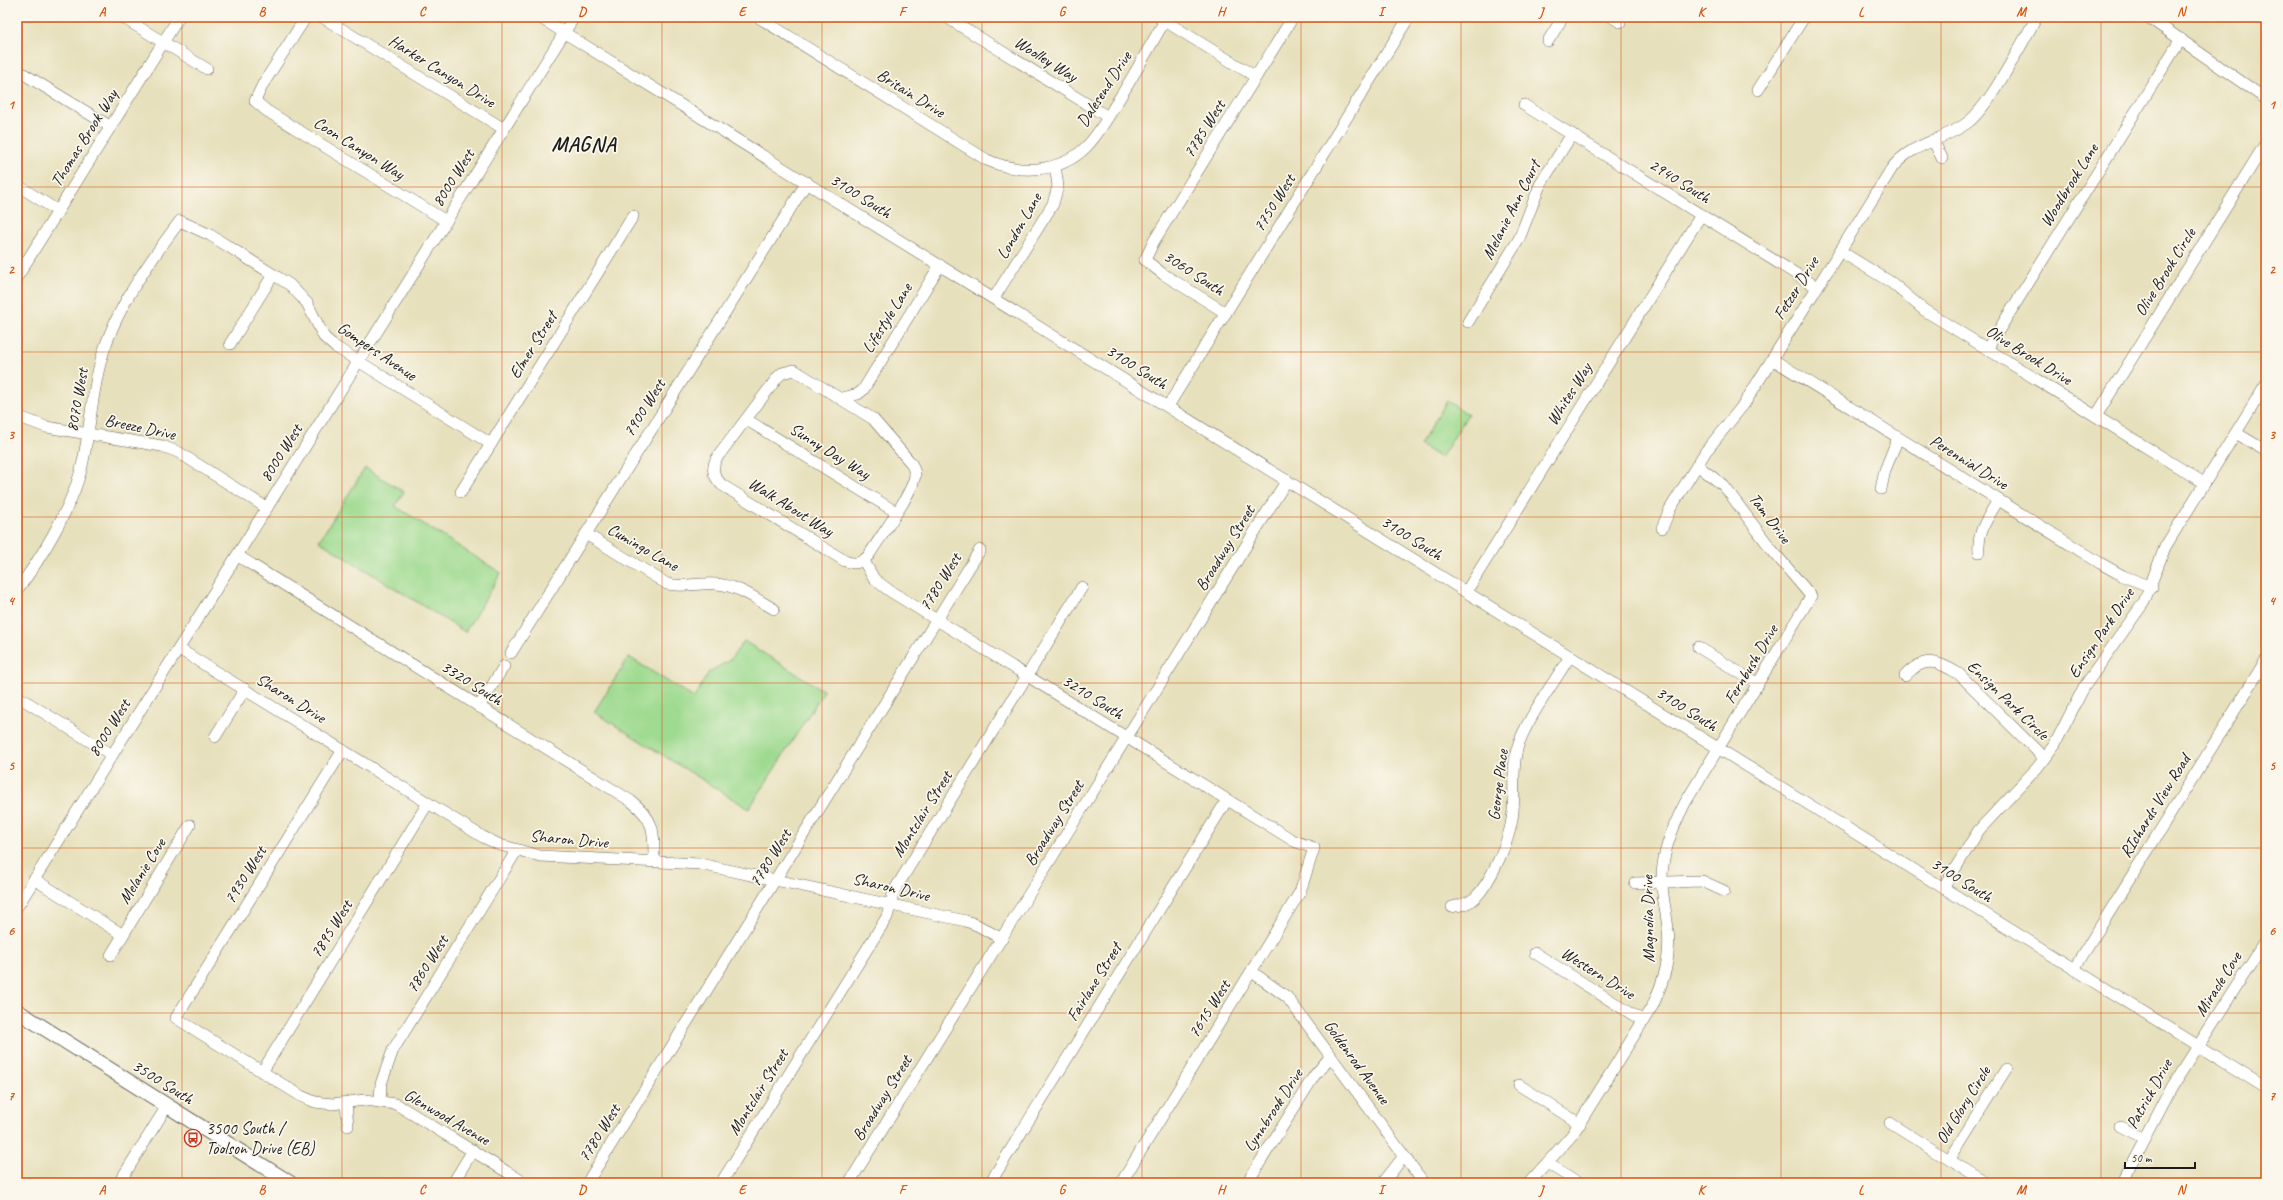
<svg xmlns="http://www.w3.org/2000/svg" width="2283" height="1200" font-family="Caveat,sans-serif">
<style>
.green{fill:#9eda8f;stroke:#5d7b56}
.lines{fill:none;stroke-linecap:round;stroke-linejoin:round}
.minor-casing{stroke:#636154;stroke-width:12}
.major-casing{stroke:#636154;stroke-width:16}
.minor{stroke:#fff;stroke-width:11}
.major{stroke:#fff;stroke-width:14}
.grid{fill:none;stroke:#d4530e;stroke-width:1;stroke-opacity:0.55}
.labels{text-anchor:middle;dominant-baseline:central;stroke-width:3.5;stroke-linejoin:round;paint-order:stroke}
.street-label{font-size:17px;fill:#1c1c1c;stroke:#fbf7ec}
.poi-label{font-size:17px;fill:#1c1c1c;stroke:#fbf7ec;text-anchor:start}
.district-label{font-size:21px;font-weight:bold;letter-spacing:1px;fill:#1c1c1c;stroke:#fbf7ec}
.neatline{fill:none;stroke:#d4530e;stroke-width:1.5}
.grid-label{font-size:13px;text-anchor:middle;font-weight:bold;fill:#d4530e}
</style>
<rect width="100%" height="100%" fill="#fbf7ec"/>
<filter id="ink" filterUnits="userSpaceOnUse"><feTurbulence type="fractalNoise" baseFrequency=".025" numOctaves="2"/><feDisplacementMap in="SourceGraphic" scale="8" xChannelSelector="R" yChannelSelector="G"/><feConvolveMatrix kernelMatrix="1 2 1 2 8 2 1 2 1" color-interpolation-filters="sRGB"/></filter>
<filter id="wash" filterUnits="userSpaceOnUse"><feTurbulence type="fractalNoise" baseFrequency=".012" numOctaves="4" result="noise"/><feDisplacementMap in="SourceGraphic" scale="16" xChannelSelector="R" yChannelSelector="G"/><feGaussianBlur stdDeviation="0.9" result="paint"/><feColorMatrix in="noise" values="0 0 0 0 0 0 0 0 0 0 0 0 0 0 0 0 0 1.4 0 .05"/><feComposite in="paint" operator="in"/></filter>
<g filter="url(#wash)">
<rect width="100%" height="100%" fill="#e7e0bc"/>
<g class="green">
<polygon points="1447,401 1468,414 1441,458 1420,445"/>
<polygon points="365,468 404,492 395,506 501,573 465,632 319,541"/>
<polygon points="744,641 824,691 749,809 594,712 629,657 694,698 709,672 730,660"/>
</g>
</g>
<g filter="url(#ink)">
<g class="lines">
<defs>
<g id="minor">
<polyline points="122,17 207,69"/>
<polyline points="306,17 263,84 255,101 267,111 446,221"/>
<polyline points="322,17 504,129"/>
<polyline points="539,17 2266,1088"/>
<path d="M758 17 987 160C1019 174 1059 174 1086 147 1100 133 1109 115 1119 99 1136 72 1151 44 1167 17"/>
<polyline points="946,17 1108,117"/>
<polyline points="1612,17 1620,22"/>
<polyline points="2148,17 2266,99"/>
<polyline points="1160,18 1256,77"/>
<polyline points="1548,41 1563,17"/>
<polyline points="17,70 111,127"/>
<polyline points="1758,90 1804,17"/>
<polyline points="1524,105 1817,287"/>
<polyline points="1933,140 1942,158"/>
<polyline points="17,185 58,211"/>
<polyline points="1840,251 1892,283 1924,310 2204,483"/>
<polyline points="17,277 179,17"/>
<polyline points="994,298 1053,204 1058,186 1055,166"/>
<polyline points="1226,313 1163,274 1145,260 1154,241 1293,17"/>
<polyline points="1468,322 1519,239 1540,185 1572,134"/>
<polyline points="230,344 273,275"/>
<polyline points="1987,349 2181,39"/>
<polyline points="1772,359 2100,563 2123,576 2152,587"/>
<path d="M794 370 873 419 911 463C913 467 915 471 915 475 913 493 880 537 869 555 862 563 855 565 845 561L722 485C714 477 711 470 716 459L777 378 782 373Z"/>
<polyline points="842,398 858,394 863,390 940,265"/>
<polyline points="1168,406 1409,17"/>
<polyline points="17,416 46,427 162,446 178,452 267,508"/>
<polyline points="2096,416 2264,146"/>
<polyline points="747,420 896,512"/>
<polyline points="2236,433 2266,451"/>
<polyline points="1881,489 1885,470 1898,438"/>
<polyline points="461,492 633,216"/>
<path d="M1662 528 1670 509 1706 451 1744 404 1892 168C1911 143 1943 141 1967 123 1990 106 2021 44 2037 17"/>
<path d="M586 534 667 584C684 588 700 582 717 584 739 586 756 599 774 609"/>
<path d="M1979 552C1977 531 1988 518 1998 500"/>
<path d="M238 556 631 801C655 820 654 831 654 861"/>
<polyline points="864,561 874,579 890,591 1294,841 1314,848 1300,892 1121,1183"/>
<path d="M17 590C41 559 71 508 81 470 90 434 91 396 101 360 115 309 149 262 180 221L210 235 290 285 307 303 324 337 334 346 491 444"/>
<polyline points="1466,592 1701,215"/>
<polyline points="1698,647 1758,684"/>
<polyline points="179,649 483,837 500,845 540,856 700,864 966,921 977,925 1002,939"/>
<polyline points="511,653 807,182"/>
<path d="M1905 676C1924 655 1938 661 1959 674L2044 758"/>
<polyline points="17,696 112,755"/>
<polyline points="479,707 504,666"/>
<polyline points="215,737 245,689"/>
<polyline points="343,750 176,1018 301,1096 315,1102 332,1104 365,1100 396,1104 525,1183"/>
<polyline points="34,879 123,935"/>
<polyline points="1635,883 1702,881 1724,891"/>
<polyline points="1943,888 1979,830 2037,768 2055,744 2084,687 2144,602 2165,547 2266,384"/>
<polyline points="17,907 574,17"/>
<path d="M1452 907C1460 905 1469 904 1475 898 1491 882 1509 841 1512 819 1516 796 1511 772 1517 749 1524 723 1555 681 1570 656"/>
<polyline points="1535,953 1643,1021"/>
<polyline points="111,955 190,825"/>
<polyline points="2074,969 2266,660"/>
<polyline points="1252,972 1287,997 1424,1183"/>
<polyline points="262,1072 428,803"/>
<polyline points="1519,1085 1580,1124"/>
<polyline points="380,1101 381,1084 393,1050 517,850"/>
<polyline points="346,1103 348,1126"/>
<polyline points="1890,1123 1986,1183"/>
<polyline points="2121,1127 2143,1138"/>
<polyline points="1949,1160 2006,1069"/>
<polyline points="1547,1163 1579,1183"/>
<polyline points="119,1183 167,1106"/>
<polyline points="453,1183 473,1150"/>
<polyline points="587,1183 980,550"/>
<polyline points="721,1183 887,917 894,891 1082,587"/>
<polyline points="849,1183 1287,480"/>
<polyline points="990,1183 1227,800"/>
<polyline points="1247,1183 1314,1076 1331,1056"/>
<polyline points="1383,1183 1404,1156"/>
<path d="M1529 1183 1572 1135 1653 1005C1664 980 1671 958 1668 930 1667 914 1662 898 1662 882 1661 854 1673 827 1685 803L1811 596 1772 550 1724 486 1697 465"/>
<polyline points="2122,1183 2172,1087 2266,940"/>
</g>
<polyline id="major" points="17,1011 290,1183"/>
</defs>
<use href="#minor" class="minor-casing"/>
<use href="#major" class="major-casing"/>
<use href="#minor" class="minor"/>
<use href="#major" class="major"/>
</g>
</g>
<path class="grid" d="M182 17V1183M342 17V1183M502 17V1183M662 17V1183M822 17V1183M982 17V1183M1142 17V1183M1301 17V1183M1461 17V1183M1621 17V1183M1781 17V1183M1941 17V1183M2101 17V1183M17 187H2266M17 352H2266M17 517H2266M17 683H2266M17 848H2266M17 1013H2266"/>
<defs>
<symbol id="bus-ring" viewBox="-11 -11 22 22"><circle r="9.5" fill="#fbf7ec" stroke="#c8321e" stroke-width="1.5"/><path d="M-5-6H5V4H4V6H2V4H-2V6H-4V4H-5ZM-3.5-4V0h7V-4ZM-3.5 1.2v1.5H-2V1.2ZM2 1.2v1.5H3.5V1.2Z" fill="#c8321e"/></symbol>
</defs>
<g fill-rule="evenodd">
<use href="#bus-ring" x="183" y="1128" width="20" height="20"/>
</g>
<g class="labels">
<g class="street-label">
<text transform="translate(1046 59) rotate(32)">Woolley Way</text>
<text transform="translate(442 71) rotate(32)">Harker Canyon Drive</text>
<text transform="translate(1104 89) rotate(-57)">Dalesend Drive</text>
<text transform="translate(911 93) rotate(32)">Britain Drive</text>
<text transform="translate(1204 129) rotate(-58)">7785 West</text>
<text transform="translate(84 138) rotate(-58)">Thomas Brook Way</text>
<text transform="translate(359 148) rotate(32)">Coon Canyon Way</text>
<text transform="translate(453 178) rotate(-58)">8000 West</text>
<text transform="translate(1680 181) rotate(32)">2940 South</text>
<text transform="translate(2069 185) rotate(-58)">Woodbrook Lane</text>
<text transform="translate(861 196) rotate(32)">3100 South</text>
<text transform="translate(1274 203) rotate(-58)">7750 West</text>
<text transform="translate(1511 210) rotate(-63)">Melanie Ann Court</text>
<text transform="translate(1019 226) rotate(-60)">London Lane</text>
<text transform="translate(2165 272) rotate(-58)">Olive Brook Circle</text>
<text transform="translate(1194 273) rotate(33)">3060 South</text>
<text transform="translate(1796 288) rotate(-58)">Fetzer Drive</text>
<text transform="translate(887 318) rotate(-58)">Lifestyle Lane</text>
<text transform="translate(533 345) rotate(-58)">Elmer Street</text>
<text transform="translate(377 351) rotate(34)">Gompers Avenue</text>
<text transform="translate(2029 355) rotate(32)">Olive Brook Drive</text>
<text transform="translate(1137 367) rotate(32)">3100 South</text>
<text transform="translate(1569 394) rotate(-58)">Whites Way</text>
<text transform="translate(77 400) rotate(-80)">8070 West</text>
<text transform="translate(644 408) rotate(-58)">7900 West</text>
<text transform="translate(140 427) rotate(12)">Breeze Drive</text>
<text transform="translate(830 451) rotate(32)">Sunny Day Way</text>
<text transform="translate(281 453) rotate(-58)">8000 West</text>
<text transform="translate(1969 462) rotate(32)">Perennial Drive</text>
<text transform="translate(791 507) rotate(32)">Walk About Way</text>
<text transform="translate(1770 518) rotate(53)">Tam Drive</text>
<text transform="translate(1412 538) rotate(32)">3100 South</text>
<text transform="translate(643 547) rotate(30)">Cumingo Lane</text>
<text transform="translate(1225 548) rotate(-58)">Broadway Street</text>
<text transform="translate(940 582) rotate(-58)">7780 West</text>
<text transform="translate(2101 633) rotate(-56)">Ensign Park Drive</text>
<text transform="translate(1751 664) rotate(-59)">Fernbush Drive</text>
<text transform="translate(472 683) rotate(32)">3320 South</text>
<text transform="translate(1093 697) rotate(32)">3210 South</text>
<text transform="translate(291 698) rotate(32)">Sharon Drive</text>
<text transform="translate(2008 700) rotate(44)">Ensign Park Circle</text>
<text transform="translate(1687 709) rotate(32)">3100 South</text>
<text transform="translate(109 728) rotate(-58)">8000 West</text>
<text transform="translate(1498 785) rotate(-83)">George Place</text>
<text transform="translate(2155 806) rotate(-58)">RIchards View Road</text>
<text transform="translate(922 814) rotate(-58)">Montclair Street</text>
<text transform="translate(1054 823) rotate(-58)">Broadway Street</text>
<text transform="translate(569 839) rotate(5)">Sharon Drive</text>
<text transform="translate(770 858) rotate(-58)">7780 West</text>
<text transform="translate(142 871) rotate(-58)">Melanie Cove</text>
<text transform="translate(245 875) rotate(-58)">7930 West</text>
<text transform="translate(1962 880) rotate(32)">3100 South</text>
<text transform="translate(891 887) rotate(13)">Sharon Drive</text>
<text transform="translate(1648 919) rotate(-91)">Magnolia Drive</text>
<text transform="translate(331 929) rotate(-58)">7895 West</text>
<text transform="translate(427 964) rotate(-58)">7860 West</text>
<text transform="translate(1598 973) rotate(32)">Western Drive</text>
<text transform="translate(1094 982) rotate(-58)">Fairlane Street</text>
<text transform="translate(2218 984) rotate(-58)">Miracle Cove</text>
<text transform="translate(1209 1009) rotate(-58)">7615 West</text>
<text transform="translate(1357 1062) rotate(54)">Goldenrod Avenue</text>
<text transform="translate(163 1082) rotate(32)">3500 South</text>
<text transform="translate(758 1092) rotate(-58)">Montclair Street</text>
<text transform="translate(2149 1094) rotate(-61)">Patrick Drive</text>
<text transform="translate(882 1098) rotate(-58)">Broadway Street</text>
<text transform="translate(1963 1105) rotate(-58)">Old Glory Circle</text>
<text transform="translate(1273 1110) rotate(-57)">Lynnbrook Drive</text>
<text transform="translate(447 1117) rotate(30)">Glenwood Avenue</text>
<text transform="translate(599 1133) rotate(-58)">7780 West</text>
</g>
<g class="poi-label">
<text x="206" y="1128">3500 South /<tspan x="206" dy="20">Toolson Drive (EB)</tspan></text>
</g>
<g class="district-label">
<text x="584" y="144">MAGNA</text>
</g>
</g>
<rect width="2283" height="1200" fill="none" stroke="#fbf7ec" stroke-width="44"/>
<path d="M2125 1162v6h70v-6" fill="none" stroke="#1c1c1c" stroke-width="2"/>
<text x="2131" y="1162" font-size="12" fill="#1c1c1c" stroke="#fbf7ec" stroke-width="3" paint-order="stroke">50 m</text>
<rect x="22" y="22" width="2239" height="1156" class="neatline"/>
<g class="grid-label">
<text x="102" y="16">A</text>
<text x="262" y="16">B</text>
<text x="422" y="16">C</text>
<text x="582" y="16">D</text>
<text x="742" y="16">E</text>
<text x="902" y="16">F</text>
<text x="1062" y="16">G</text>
<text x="1221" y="16">H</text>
<text x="1381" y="16">I</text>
<text x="1541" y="16">J</text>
<text x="1701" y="16">K</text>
<text x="1861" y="16">L</text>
<text x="2021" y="16">M</text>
<text x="2181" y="16">N</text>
<text x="11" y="109">1</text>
<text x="2272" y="109">1</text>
<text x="11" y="274">2</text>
<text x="2272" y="274">2</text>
<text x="11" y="439">3</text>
<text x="2272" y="439">3</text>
<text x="11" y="605">4</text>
<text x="2272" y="605">4</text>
<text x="11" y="770">5</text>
<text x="2272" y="770">5</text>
<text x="11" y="935">6</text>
<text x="2272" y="935">6</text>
<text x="11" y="1100">7</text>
<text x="2272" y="1100">7</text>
<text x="102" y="1194">A</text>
<text x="262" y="1194">B</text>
<text x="422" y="1194">C</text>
<text x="582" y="1194">D</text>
<text x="742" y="1194">E</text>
<text x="902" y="1194">F</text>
<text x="1062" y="1194">G</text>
<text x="1221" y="1194">H</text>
<text x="1381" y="1194">I</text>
<text x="1541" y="1194">J</text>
<text x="1701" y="1194">K</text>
<text x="1861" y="1194">L</text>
<text x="2021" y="1194">M</text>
<text x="2181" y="1194">N</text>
</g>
</svg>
